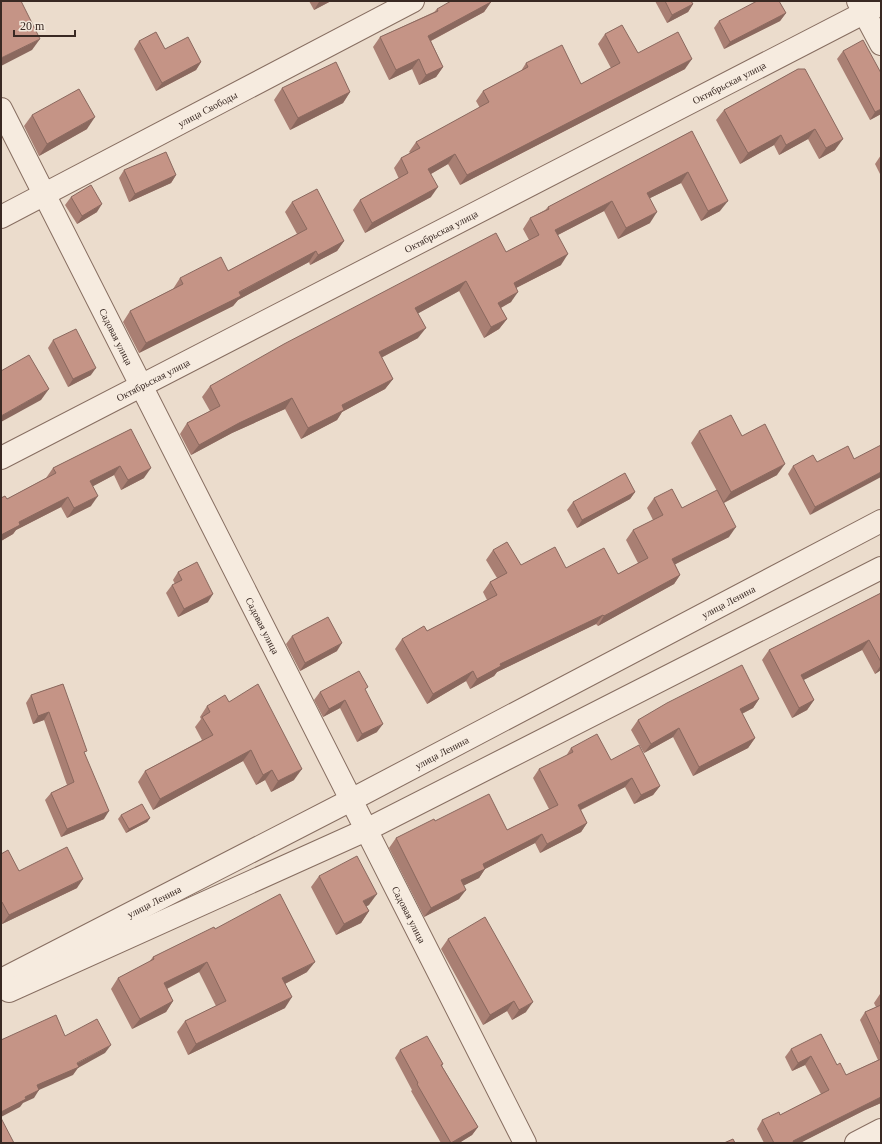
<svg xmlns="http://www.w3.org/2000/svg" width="882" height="1144" font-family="'Times New Roman',serif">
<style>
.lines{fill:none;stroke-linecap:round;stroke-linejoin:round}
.minor-casing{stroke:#876e61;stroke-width:24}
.minor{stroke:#f6ebdf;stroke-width:22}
.wall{fill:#a97f73}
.shaded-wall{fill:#8a685e}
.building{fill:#c59486;stroke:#8a685e}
.labels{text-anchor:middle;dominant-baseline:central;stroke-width:4;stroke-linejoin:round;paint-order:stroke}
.street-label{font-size:10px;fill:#392923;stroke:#f3e8db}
</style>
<rect width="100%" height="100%" fill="#ebdccc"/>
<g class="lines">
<defs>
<g id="minor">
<polyline points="858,1 881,44"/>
<path id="s1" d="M1 109 525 1143"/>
<path id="s2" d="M1 217 413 1"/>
<path id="s3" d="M1 458 881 4"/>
<path id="s4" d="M1 980 351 800 881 521"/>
<polyline points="9,991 366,830 881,568"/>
<polyline points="856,1143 881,1130"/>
</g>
</defs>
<use href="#minor" class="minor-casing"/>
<use href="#minor" class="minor"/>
</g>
<g class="wall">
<polygon points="309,1 331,1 314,10"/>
<polygon points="655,1 691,1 693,4 688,12 667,23"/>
<polygon points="491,2 484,12 431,41 443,67 436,77 419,85 412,69 389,80 373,47 380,37 434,12 437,9"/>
<polygon points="786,13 780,21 724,49 714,28 719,21"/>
<polygon points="605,34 638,53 685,69 460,185 448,164 431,174 431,197 365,233 353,210 360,200 399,179 394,168 401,158 410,153 409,152 416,142 480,108 476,101 483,91 521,71 526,63 581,84 611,68 598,44"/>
<polygon points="139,41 165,49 201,62 196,70 156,91 134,49"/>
<polygon points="843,51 881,114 870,120 837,59"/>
<polygon points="798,69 835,150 819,159 808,139 779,155 774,145 740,164 716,120 724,110"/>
<polygon points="282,88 350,92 343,103 290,130 274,100"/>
<polygon points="32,115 87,129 39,156 24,126"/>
<polygon points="692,131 720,211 701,221 681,183 650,198 650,223 618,239 604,211 558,235 561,265 516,288 511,302 501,308 507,319 499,329 484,338 459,291 418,313 418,338 381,358 393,379 385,389 342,412 337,420 301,439 285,409 232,433 191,455 180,434 187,423 210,411 202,397 210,386 506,252 529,240 523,229 530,218 545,210 548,207"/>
<polygon points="881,155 881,176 875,164"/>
<polygon points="124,170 176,175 171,183 129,202 119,178"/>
<polygon points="71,197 97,212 77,224 65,205"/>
<polygon points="292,202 344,241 337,251 310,265 309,262 238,300 233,306 139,353 123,322 130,311 173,289 180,278 228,271 297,234 285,212"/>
<polygon points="53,340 91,375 68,387 48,348"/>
<polygon points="131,429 144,478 121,490 114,475 93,486 91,506 67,518 61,507 16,530 13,534 1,541 1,498 7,499 46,478 53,468"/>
<polygon points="699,431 742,436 777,475 724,503 729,537 675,564 680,575 674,584 598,626 596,624 497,672 494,676 470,689 466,681 427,704 395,649 402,639 427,631 487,600 483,592 490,582 497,578 486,560 493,550 521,565 566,568 618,574 638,563 626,540 633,530 653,520 647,508 654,498 682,508 717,491 691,443"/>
<polygon points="854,459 810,515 788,474 793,466 817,462"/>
<polygon points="635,492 630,499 577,528 567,510 573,502"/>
<polygon points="178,572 208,602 178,617 166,593 172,585 175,584 173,580"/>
<polygon points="881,593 881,670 875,674 862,650 803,680 814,700 807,710 792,718 762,660 769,650"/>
<polygon points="292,636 337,651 300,671 286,644"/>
<polygon points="63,684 104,819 61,837 45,800 51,793 67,785 44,720 33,724 26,703 31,695"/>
<polygon points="366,691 377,732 357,742 340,708 323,717 314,700 320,692"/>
<polygon points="759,699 753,708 742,714 755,738 748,748 693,776 673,737 644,753 631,730 638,720"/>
<polygon points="229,702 294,780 271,792 265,780 256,785 243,761 153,810 138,782 145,771 202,740 195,727 201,719 200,717 207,706"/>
<polygon points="571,748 611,760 660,786 653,795 634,804 625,787 581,810 587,823 581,832 540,853 535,843 485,869 479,878 464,885 459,899 424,917 389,848 396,838 435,821 507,830 549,809 533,778 539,769 566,756"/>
<polygon points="121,815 150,818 147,822 126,833 118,819"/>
<polygon points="1,854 19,871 77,888 2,924 1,921"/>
<polygon points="319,876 369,905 366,906 369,911 361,923 336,935 311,887"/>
<polygon points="215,929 307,972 285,984 285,1008 188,1055 177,1032 185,1021 216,1006 199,972 167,989 173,1001 166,1012 132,1029 111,989 118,978 149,962 153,957"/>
<polygon points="448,939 526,1012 512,1020 507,1011 483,1025 441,949"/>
<polygon points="880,994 881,994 881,1103 865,1110 800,1143 764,1143 757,1129 762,1120 780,1115 821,1094 805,1065 792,1071 785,1057 791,1049 837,1065 846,1075 878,1060 860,1020 865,1012 876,1007 874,1003"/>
<polygon points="400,1050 443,1064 442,1066 478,1127 472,1135 459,1143 441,1143 411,1091 412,1090 395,1058"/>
</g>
<g class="shaded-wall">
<polygon points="322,1 331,1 314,10 319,2"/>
<polygon points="491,2 484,12 421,46 428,36"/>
<polygon points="693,4 688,12 667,23 672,15"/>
<polygon points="786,13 780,21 724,49 730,42"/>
<polygon points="40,39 32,50 1,66 1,58"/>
<polygon points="419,59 412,69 389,80 396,70"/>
<polygon points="692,59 685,69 460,185 467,175"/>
<polygon points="201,62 196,70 156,91 162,83"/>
<polygon points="443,67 436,77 419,85 426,75"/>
<polygon points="350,92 343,103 290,130 298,118"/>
<polygon points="881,109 881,114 870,120 875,112"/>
<polygon points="95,117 87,129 39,156 47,144"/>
<polygon points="815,129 808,139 779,155 786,145"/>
<polygon points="781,135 774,145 740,164 748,153"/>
<polygon points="843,139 835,150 819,159 826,148"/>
<polygon points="455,154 448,164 422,179 428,169"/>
<polygon points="688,172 681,183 640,203 647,193"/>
<polygon points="176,175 171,183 129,202 135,194"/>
<polygon points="438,187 431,197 365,233 372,223"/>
<polygon points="612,201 604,211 548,240 555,230"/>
<polygon points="728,201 720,211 701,221 708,211"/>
<polygon points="102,204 97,212 77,224 82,216"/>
<polygon points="657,212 650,223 618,239 626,228"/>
<polygon points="344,241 337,251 310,265 318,255"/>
<polygon points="316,251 309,262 238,300 233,306 139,353 146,343"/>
<polygon points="568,254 561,265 506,293 514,283"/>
<polygon points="466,281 459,291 408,319 415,308"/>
<polygon points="518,292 511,302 491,313 498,303"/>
<polygon points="507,319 499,329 484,338 491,327"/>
<polygon points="426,328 418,338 371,363 379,352"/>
<polygon points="96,368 91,375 68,387 73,379"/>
<polygon points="393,379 385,389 342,412 337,420 301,439 308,428 342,405"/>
<polygon points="49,389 41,400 1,422 1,416"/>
<polygon points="292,398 285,409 232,433 191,455 199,445 239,423"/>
<polygon points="785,464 777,475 723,503 731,492"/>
<polygon points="120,466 114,475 84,491 90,481"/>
<polygon points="151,468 144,478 121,490 128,480"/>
<polygon points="881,472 881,477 810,515 815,507"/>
<polygon points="635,492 630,499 577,528 582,520"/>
<polygon points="98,496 91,506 67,518 74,508"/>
<polygon points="68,497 61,507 16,530 13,534 1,541 1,535 19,522"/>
<polygon points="736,527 729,537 666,569 672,559"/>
<polygon points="680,575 674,584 598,626 604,616"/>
<polygon points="213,594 208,602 178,617 184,609"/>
<polygon points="603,615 596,624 497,672 494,676 470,689 477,679 500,664"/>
<polygon points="869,640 862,650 794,685 801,675"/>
<polygon points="342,643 337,651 300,671 305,663"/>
<polygon points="881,665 881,670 875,674"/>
<polygon points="473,671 466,681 427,704 433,694"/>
<polygon points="759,699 753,708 733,718 740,709"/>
<polygon points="345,700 340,708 323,717 329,709"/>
<polygon points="814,700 807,710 792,718 799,708"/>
<polygon points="49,712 44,720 33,724 38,716"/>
<polygon points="383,724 377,732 357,742 362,734"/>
<polygon points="679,728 673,737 644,753 651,744"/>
<polygon points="755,738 748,748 693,776 699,767"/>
<polygon points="251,750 243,761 153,810 160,799"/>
<polygon points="302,769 294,780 271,792 278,781"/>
<polygon points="272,770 265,780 256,785 263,775"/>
<polygon points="632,778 625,787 572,814 578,805"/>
<polygon points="660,786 653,795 634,804 641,795"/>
<polygon points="109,811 104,819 61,837 67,829"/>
<polygon points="150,818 147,822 126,833 129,829"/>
<polygon points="587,823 581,832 540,853 547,844"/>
<polygon points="542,834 535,843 485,869 479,878 455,890 461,880 483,864"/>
<polygon points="83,879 77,888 2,924 9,915"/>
<polygon points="466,890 459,899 424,917 431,908"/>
<polygon points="377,894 369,905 355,912 363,901"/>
<polygon points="369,911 361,923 336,935 344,924"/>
<polygon points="207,962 199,972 156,994 164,983"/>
<polygon points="315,962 307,972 275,989 282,978"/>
<polygon points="292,997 285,1008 188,1055 196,1044"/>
<polygon points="173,1001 166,1012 132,1029 140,1019"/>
<polygon points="514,1001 507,1011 483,1025 490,1015"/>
<polygon points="533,1002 526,1012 512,1020 519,1010"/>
<polygon points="111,1045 105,1053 78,1068 73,1075 39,1090 34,1098 23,1103 20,1107 1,1117 1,1112 25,1097 37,1085"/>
<polygon points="811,1056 805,1065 792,1071 798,1063"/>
<polygon points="881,1097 881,1103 865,1110 800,1143 792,1143 793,1141"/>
<polygon points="478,1127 472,1135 459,1143 451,1143"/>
</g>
<g class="building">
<polygon points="1,1 21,1 40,39 1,58"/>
<polygon points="451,1 490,1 491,2 428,36 443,67 426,75 419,59 396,70 380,37 438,11 437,9"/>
<polygon points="665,1 691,1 693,4 672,15"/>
<polygon points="757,1 779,1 786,13 730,42 719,21"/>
<polygon points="622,25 638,53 678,32 692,59 467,175 455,154 428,169 438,187 372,223 360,200 408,173 401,158 420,148 416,142 489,102 483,91 528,67 526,63 562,45 581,84 620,63 605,34"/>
<polygon points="156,32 165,49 188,37 201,62 162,83 139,41"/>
<polygon points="863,40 881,73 881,109 875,112 843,51"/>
<polygon points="336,62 350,92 298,118 282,88"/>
<polygon points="798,69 805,69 843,139 826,148 815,129 786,145 781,135 748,153 724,110"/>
<polygon points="79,89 95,117 47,144 32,115"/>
<polygon points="692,131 728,201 708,211 688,172 647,193 657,212 626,228 612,201 555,230 568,254 514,283 518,292 498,303 507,319 491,327 466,281 415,308 426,328 379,352 393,379 342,405 344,410 308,428 292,398 239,423 199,445 187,423 220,406 210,386 284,344 496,233 506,252 539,235 530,218 549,209 548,207"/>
<polygon points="166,152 176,175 135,194 124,170"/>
<polygon points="91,185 102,204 82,216 71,197"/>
<polygon points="317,189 344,241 318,255 316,251 239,292 241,296 146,343 130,311 183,284 180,278 221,257 228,271 307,229 292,202"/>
<polygon points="76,329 96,368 73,379 53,340"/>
<polygon points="29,355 49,389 1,416 1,371"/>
<polygon points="731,415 742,436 765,424 785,464 731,492 699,431"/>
<polygon points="131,429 151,468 128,480 120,466 90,481 98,496 74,508 68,497 19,522 20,525 1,535 1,498 5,496 7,499 56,473 53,468"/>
<polygon points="881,445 881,472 815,507 793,466 813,455 817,462 848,446 854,459"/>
<polygon points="625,473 635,492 582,520 573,502"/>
<polygon points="672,489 682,508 717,490 736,527 672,559 680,575 604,616 603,615 500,664 501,666 477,679 473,671 433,694 402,639 424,626 427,631 497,595 490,582 507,573 493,550 507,542 521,565 555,547 566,568 604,548 618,574 648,558 633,530 663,515 654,498"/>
<polygon points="197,562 213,594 184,609 172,585 182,580 178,572"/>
<polygon points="881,593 881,662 869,640 801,675 814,700 799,708 769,650"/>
<polygon points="328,617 342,643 305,663 292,636"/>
<polygon points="742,665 759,699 740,709 755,738 699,767 679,728 651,744 638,720 667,703"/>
<polygon points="359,671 368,687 365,689 383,724 362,734 345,700 329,709 320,692"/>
<polygon points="63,684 87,751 84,752 109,811 67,829 51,793 74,782 49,712 38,716 31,695"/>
<polygon points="258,684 302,769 278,781 272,770 263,775 251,750 160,799 145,771 213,735 202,717 210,712 207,706 225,695 229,702"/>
<polygon points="597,734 611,760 639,745 660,786 641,795 632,778 578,805 587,823 547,844 542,834 483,864 485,869 461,880 466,890 431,908 396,838 434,819 435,821 489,794 507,830 558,805 539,769 573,752 571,748"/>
<polygon points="142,804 150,818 129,829 121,815"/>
<polygon points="67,847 83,879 9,915 2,902 1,902 1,854 8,850 19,871"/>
<polygon points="357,856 377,894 363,901 369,911 344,924 319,876"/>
<polygon points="280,894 315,962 282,978 292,997 196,1044 185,1021 226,1001 207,962 164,983 173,1001 140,1019 118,978 154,959 153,957 214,927 215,929"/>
<polygon points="485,917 533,1002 519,1010 514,1001 490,1015 448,939"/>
<polygon points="881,1005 881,1046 865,1012"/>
<polygon points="56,1015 65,1036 97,1019 111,1045 77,1063 79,1067 37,1085 39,1090 25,1097 26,1099 1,1112 1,1040"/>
<polygon points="821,1034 837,1065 840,1063 846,1075 881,1059 881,1097 793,1141 794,1143 774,1143 762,1120 779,1112 780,1115 829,1090 811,1056 798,1063 791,1049"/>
<polygon points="427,1036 443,1064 441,1065 478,1127 451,1143 417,1084 418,1083 400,1050"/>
<polygon points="1,1118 14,1143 1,1143"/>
<polygon points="733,1139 735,1143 724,1143"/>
</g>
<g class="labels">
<g class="street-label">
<text stroke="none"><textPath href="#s3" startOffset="819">Октябрьская улица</textPath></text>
<text stroke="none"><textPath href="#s2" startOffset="233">улица Свободы</textPath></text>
<text stroke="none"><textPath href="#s3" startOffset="495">Октябрьская улица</textPath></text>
<text stroke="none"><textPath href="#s1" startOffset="255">Садовая улица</textPath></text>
<text stroke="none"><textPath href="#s3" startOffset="171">Октябрьская улица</textPath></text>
<text stroke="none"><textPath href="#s4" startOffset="820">улица Ленина</textPath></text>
<text stroke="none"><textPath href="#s1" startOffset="579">Садовая улица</textPath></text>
<text stroke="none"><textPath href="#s4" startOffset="496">улица Ленина</textPath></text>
<text stroke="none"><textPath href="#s4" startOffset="172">улица Ленина</textPath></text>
<text stroke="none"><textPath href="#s1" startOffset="903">Садовая улица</textPath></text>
</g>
</g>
<rect width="882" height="1144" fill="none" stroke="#392923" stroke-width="4"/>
<path d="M14 30v6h61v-6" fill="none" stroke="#392923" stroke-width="2"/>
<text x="20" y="30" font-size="12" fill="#392923" stroke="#f3e8db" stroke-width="3" paint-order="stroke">20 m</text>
</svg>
